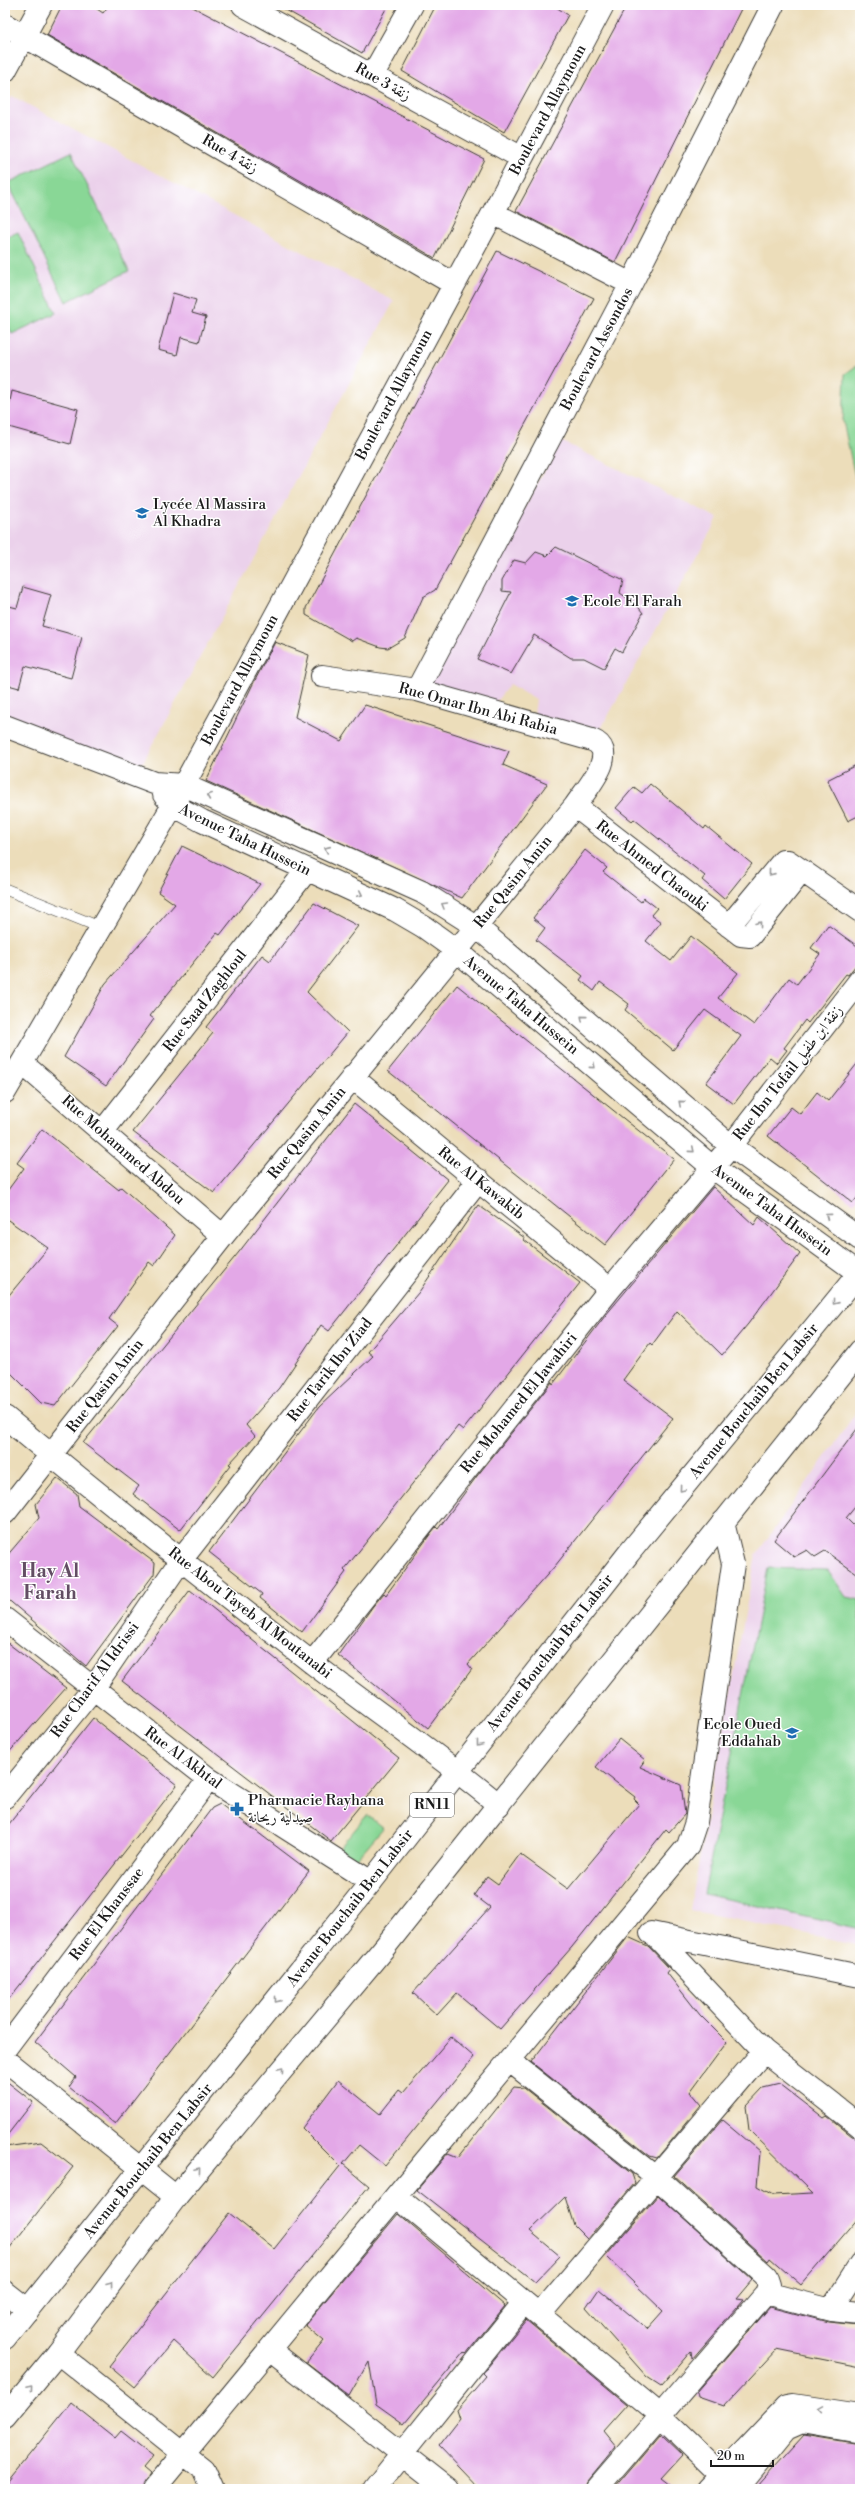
<svg xmlns="http://www.w3.org/2000/svg" width="865" height="2494" viewBox="0 0 865 2494" font-family="'Libre Bodoni',Amiri,serif">
  <style>
    .built { fill: #ebd1eb }
    .green { fill: #89d796; stroke: #527a59 }
    .building { fill: #e3a8e7 }
    .lines { fill: none; stroke-linecap: round; stroke-linejoin: round }
    .service-casing { stroke: #3b3934; stroke-width: 12 }
    .minor-casing { stroke: #3b3934; stroke-width: 24 }
    .primary-casing { stroke: #3b3934; stroke-width: 24 }
    .service { stroke: #fff; stroke-width: 11 }
    .minor { stroke: #fff; stroke-width: 22 }
    .primary { stroke: #fff; stroke-width: 22 }
    .oneway { stroke: #999 }
    .labels { text-anchor: middle; dominant-baseline: central; stroke-width: 3; stroke-linejoin: round; paint-order: stroke }
    .shield { fill: #fff; stroke: #606060; stroke-width: 1 }
    .shield-label { font-size: 14px; font-weight: bold; fill: #1c1c1c }
    .street-label { font-size: 15px; fill: #1c1c1c; stroke: #fff }
    .poi-label { font-size: 15px; fill: #1c1c1c; stroke: #fff; text-anchor: start }
    .district-label { font-size: 19px; font-weight: bold; fill: #624d63; stroke: #fff }
  </style>
  <rect width="100%" height="100%" fill="#fff"/>
  <filter id="ink" filterUnits="userSpaceOnUse"><feTurbulence type="fractalNoise" baseFrequency=".025" numOctaves="2"/><feDisplacementMap in="SourceGraphic" scale="8" xChannelSelector="R" yChannelSelector="G"/><feConvolveMatrix kernelMatrix="1 2 1 2 8 2 1 2 1" color-interpolation-filters="sRGB"/></filter>
  <filter id="wash" filterUnits="userSpaceOnUse"><feTurbulence type="fractalNoise" baseFrequency=".012" numOctaves="4" result="noise"/><feDisplacementMap in="SourceGraphic" scale="16" xChannelSelector="R" yChannelSelector="G"/><feGaussianBlur stdDeviation="0.9" result="paint"/><feColorMatrix in="noise" values="0 0 0 0 0 0 0 0 0 0 0 0 0 0 0 0 0 1.4 0 .05"/><feComposite in="paint" operator="in"/></filter>
  <g filter="url(#wash)">
    <rect width="100%" height="100%" fill="#ecddba"/>
    <!-- built -->
    <path class="built" d="M12 96 394 301 137 773 5 725V109Z
      M561 441 718 518 598 734 534 716 536 699 510 684 490 709 427 684Z
      M860 1407V1946L690 1910 756 1555Z"/>
    <!-- green -->
    <path class="green" d="M71 152 129 271 66 302 8 183Z
      M18 232 56 313 12 334 5 319V238Z
      M859 364 860 365V500L843 421 845 374Z
      M768 1568 828 1570 846 1597 860 1600V1929L704 1894Z
      M367 1815 383 1828 347 1870 332 1857Z"/>
    <g id="blocks">
      <!-- building -->
      <path class="building" d="M62 5H91L103 13 109 5H189L484 159 435 258 47 35Z
        M277 5H388L362 53Z
        M436 5H553L568 15 504 132 402 71Z
        M627 5H743L615 262 516 211Z
        M497 251 594 298 435 590 423 597 405 638 388 648 380 647 356 638 352 641 306 615V608Z
        M173 293 196 300 192 313 206 317 199 342 181 337 177 355 158 350Z
        M12 391 78 409 70 444 5 426Z
        M556 547 623 580 620 593 636 604 643 613 622 652 615 648 604 668 584 658H571L534 635 511 674 477 659 511 592 502 591V581L514 560 526 563 536 552 547 556Z
        M23 587 51 595 42 626 82 637 71 678 25 666 19 688 5 684V619L9 606 17 608Z
        M275 642 309 655 295 717 341 741 365 705 509 751 503 765 547 784 462 898 206 781 252 686Z
        M860 763V815L848 821 827 780Z
        M650 784 704 829 706 826 752 864 724 899 702 880 705 876 634 819 632 821 616 808 634 787 642 793Z
        M182 846 260 884 220 935 217 933 150 1016 154 1019 106 1086 64 1057 105 984 175 904 158 892Z
        M585 850 607 868 603 872 641 902 644 898 657 908 651 915 661 922 646 941 671 961 691 936 738 973 718 998 754 1025 789 978 797 984 820 954 811 948 828 925 860 948V960L848 975 846 974 808 1023 805 1020 784 1048 787 1050 777 1063 770 1057 734 1104 706 1083 741 1036 705 1010 673 1050 625 1010 629 1004 600 982 594 991 580 980 583 976 536 940 545 928 533 918Z
        M314 903 358 926 307 992 348 1032 214 1193 133 1132 213 1033 206 1027 262 955 270 961Z
        M457 985 674 1159 605 1245 388 1071Z
        M860 1060V1194L853 1203 768 1136 791 1107 800 1114 817 1092 828 1101Z
        M354 1104 448 1180 329 1331 321 1325 279 1388 246 1425 255 1436 229 1464 231 1465 180 1530 133 1494 139 1486 83 1443 239 1252Z
        M42 1129 119 1190 121 1187 175 1235 154 1266 149 1262 109 1319 118 1326 55 1406 41 1403 5 1367V1300L48 1248 5 1218V1194L24 1168 17 1163Z
        M713 1187 754 1225 759 1217 800 1254 748 1324 722 1355 677 1311 652 1345 650 1343 623 1380 673 1418 555 1566 468 1664 472 1669 428 1728 338 1655 373 1606 384 1593 386 1595 431 1533 436 1527 438 1529 477 1476 552 1382 553 1384 605 1316Z
        M478 1205 525 1238 524 1240 580 1283 463 1430 458 1426 344 1570 346 1572 302 1632 260 1598 262 1594 209 1552 319 1407 373 1356 368 1352 419 1292Z
        M860 1425V1501L846 1518 860 1532V1576L825 1551 815 1557 807 1550 794 1557 774 1540Z
        M57 1478 77 1494 79 1506 155 1563 154 1574 86 1666 5 1597V1558L39 1518 36 1504Z
        M190 1590 399 1758 331 1841 122 1681Z
        M5 1641 66 1688 5 1757Z
        M93 1718 177 1785 5 2004V1829Z
        M619 1739 645 1760 640 1767 681 1785 685 1814 669 1832 666 1829 572 1947 500 2029 457 1993 437 2015 413 1993 490 1907 474 1895 487 1876 498 1884 520 1854 568 1889 639 1804 634 1799 635 1797 596 1767Z
        M220 1804 309 1871 115 2124 69 2087 76 2077 35 2042 212 1808Z
        M628 1937 648 1946 670 1969 667 1973 700 2015 727 2042 690 2092 701 2105 657 2158 650 2156 531 2062Z
        M451 2037 474 2057 385 2166 359 2145 343 2164 369 2186 213 2377 173 2341 134 2387 109 2366 229 2213 274 2249 340 2166 302 2128 338 2080 380 2114 399 2090 403 2093Z
        M5 2080 33 2102 5 2138Z
        M780 2084 824 2118 827 2116 852 2136 860 2138V2216L801 2285 770 2258 768 2261 674 2176 722 2120 760 2152 757 2186 773 2195 813 2193 749 2130 746 2106 763 2088Z
        M514 2087 524 2088 632 2174 635 2183 587 2239 574 2226 565 2197 530 2231 560 2256 535 2282 417 2190 448 2153 458 2157Z
        M41 2142 73 2167 5 2254V2147Z
        M658 2195 752 2280 736 2299 743 2300 692 2359 691 2351 661 2386 647 2377 586 2308 599 2289 647 2329 663 2311 606 2256Z
        M398 2214 505 2306 466 2354 464 2352 404 2424 376 2404 369 2361 349 2396 306 2363 324 2341 305 2325Z
        M770 2307 828 2322 860 2325V2367L776 2350 724 2406 698 2397 697 2392Z
        M526 2320 627 2404 603 2431 616 2447 588 2481 585 2489H480L439 2446 460 2419 457 2410 486 2376 483 2373Z
        M71 2403 115 2438 121 2431 153 2456 143 2468 150 2474 142 2489H5V2485Z
        M661 2434 683 2455 661 2479 674 2489H614Z
        M804 2435 860 2444V2489H755Z"/>
    </g>
  </g>
  <g filter="url(#ink)">
    <use href="#blocks" fill-opacity="0" stroke="#3b3934" stroke-width="1"/>
    <g class="lines">
      <!-- service casing -->
      <g class="service-casing">
        <path id="service" d="M5 889 102 928"/>
      </g>
      <!-- minor casing -->
      <g class="minor-casing">
        <path id="minor" d="M243 5 522 158
          M5 25 454 284
          M5 71 41 5
          M372 76 412 5
          M493 213 631 284
          M417 690 631 284 773 5
          M5 726 154 783 184 785 422 892 477 927 731 1146 860 1239
          M164 795 173 805 202 821 395 910 424 927 456 950 712 1167 860 1274
          M575 806 741 935 750 936 802 871
          M729 926 783 861H788L860 911
          M23 1064 223 1236
          M352 1077 610 1289
          M5 1092 173 805 493 213 603 5
          M103 1131 307 870
          M5 1417C105 1500 208 1582 311 1662 373 1710 438 1754 499 1805
          M5 1513 223 1236 575 806C586 789 621 752 592 740L417 690 322 676
          M5 1619 209 1779 371 1882
          M312 1663 610 1289 731 1146 860 980
          M5 1797 93 1689 181 1560 479 1180
          M651 1933 860 1976
          M654 1934 764 2051 860 2126
          M5 2049 209 1779
          M5 2060 176 2197
          M510 2061 656 2177 766 2276 769 2285 766 2293 597 2489
          M396 2196 660 2415 737 2489
          M5 2292 28 2310
          M766 2293 831 2310 860 2313
          M831 2310 860 2265
          M540 2314 764 2051
          M270 2350 447 2489
          M58 2353 203 2469 212 2489
          M154 2489 396 2196 688 1846 696 1822 733 1564 723 1522
          M374 2489 524 2302
          M708 2489 787 2406 793 2405 860 2415
          M737 2489 786 2429 802 2422 860 2432"/>
      </g>
      <!-- primary casing -->
      <g class="primary-casing">
        <path id="primary" d="M5 2338 371 1882 629 1553 860 1272
          M5 2417 58 2353 176 2197 384 1948 860 1351"/>
      </g>
      <!-- service -->
      <use href="#service" class="service"/>
      <!-- minor -->
      <use href="#minor" class="minor"/>
      <!-- primary -->
      <use href="#primary" class="primary"/>
    </g>
    <!-- one-way arrows -->
    <defs><path id="oneway-chevron" d="M-2-3.5L2.5 0L-2 3.5" fill="none" stroke-width="1.6" stroke-linecap="round" stroke-linejoin="round"/></defs>
    <g class="oneway">
      <use href="#oneway-chevron" transform="translate(209 796) rotate(-157)"/>
      <use href="#oneway-chevron" transform="translate(327 849) rotate(-156)"/>
      <use href="#oneway-chevron" transform="translate(771 873) rotate(129)"/>
      <use href="#oneway-chevron" transform="translate(360 894) rotate(25)"/>
      <use href="#oneway-chevron" transform="translate(444 905) rotate(-150)"/>
      <use href="#oneway-chevron" transform="translate(759 924) rotate(-52)"/>
      <use href="#oneway-chevron" transform="translate(583 1018) rotate(-139)"/>
      <use href="#oneway-chevron" transform="translate(593 1066) rotate(40)"/>
      <use href="#oneway-chevron" transform="translate(681 1103) rotate(-139)"/>
      <use href="#oneway-chevron" transform="translate(692 1150) rotate(40)"/>
      <use href="#oneway-chevron" transform="translate(828 1216) rotate(-144)"/>
      <use href="#oneway-chevron" transform="translate(835 1302) rotate(129)"/>
      <use href="#oneway-chevron" transform="translate(682 1489) rotate(130)"/>
      <use href="#oneway-chevron" transform="translate(479 1744) rotate(128)"/>
      <use href="#oneway-chevron" transform="translate(277 2000) rotate(129)"/>
      <use href="#oneway-chevron" transform="translate(281 2070) rotate(-50)"/>
      <use href="#oneway-chevron" transform="translate(198 2170) rotate(-50)"/>
      <use href="#oneway-chevron" transform="translate(110 2284) rotate(-53)"/>
      <use href="#oneway-chevron" transform="translate(30 2387) rotate(-50)"/>
      <use href="#oneway-chevron" transform="translate(821 2409) rotate(-171)"/>
    </g>
  </g>
  <!-- icons -->
  <defs>
    <g id="school-bare" transform="scale(1.08)"><path d="M0-5L7-2L0 1L-7-2ZM-4 1L0 2.5L4 1V4Q0 6-4 4Z" fill="#1f6fb2" stroke="#fff" stroke-width="2.5" paint-order="stroke"/></g>
    <g id="pharmacy-bare" transform="scale(1.08)"><path d="M-2-6h4v4h4v4h-4v4h-4v-4h-4v-4h4Z" fill="#1f6fb2" stroke="#fff" stroke-width="2.5" paint-order="stroke"/></g>
  </defs>
  <g fill-rule="evenodd">
    <use href="#school-bare" x="142" y="513"/>
    <use href="#school-bare" x="572" y="601"/>
    <use href="#school-bare" x="792" y="1733"/>
    <use href="#pharmacy-bare" x="237" y="1809"/>
  </g>
  <g class="labels">
    <!-- shield labels -->
    <rect class="shield" x="410" y="1793" width="44" height="24" rx="3"/>
    <g class="shield-label">
      <text x="432" y="1805">RN11</text>
    </g>
    <!-- street labels -->
    <g class="street-label">
      <text transform="translate(383 82) rotate(29)">Rue 3 زنقة</text>
      <text transform="translate(548 110) rotate(-62)">Boulevard Allaymoun</text>
      <text transform="translate(230 154) rotate(30)">Rue 4 زنقة</text>
      <text transform="translate(597 349) rotate(-62)">Boulevard Assondos</text>
      <text transform="translate(394 395) rotate(-62)">Boulevard Allaymoun</text>
      <text transform="translate(240 680) rotate(-62)">Boulevard Allaymoun</text>
      <text transform="translate(478 709) rotate(15)">Rue Omar Ibn Abi Rabia</text>
      <text transform="translate(245 840) rotate(26)">Avenue Taha Hussein</text>
      <text transform="translate(652 866) rotate(38)">Rue Ahmed Chaouki</text>
      <text transform="translate(513 882) rotate(-51)">Rue Qasim Amin</text>
      <text transform="translate(205 1001) rotate(-52)">Rue Saad Zaghloul</text>
      <text transform="translate(521 1005) rotate(40)">Avenue Taha Hussein</text>
      <text transform="translate(788 1073) rotate(-52)">Rue Ibn Tofail زنقة ابن طفيل</text>
      <text transform="translate(307 1133) rotate(-51)">Rue Qasim Amin</text>
      <text transform="translate(123 1150) rotate(41)">Rue Mohammed Abdou</text>
      <text transform="translate(481 1183) rotate(39)">Rue Al Kawakib</text>
      <text transform="translate(772 1210) rotate(36)">Avenue Taha Hussein</text>
      <text transform="translate(330 1370) rotate(-52)">Rue Tarik Ibn Ziad</text>
      <text transform="translate(105 1386) rotate(-52)">Rue Qasim Amin</text>
      <text transform="translate(754 1401) rotate(-51)">Avenue Bouchaib Ben Labsir</text>
      <text transform="translate(519 1403) rotate(-51)">Rue Mohamed El Jawahiri</text>
      <text transform="translate(250 1613) rotate(38)">Rue Abou Tayeb Al Moutanabi</text>
      <text transform="translate(550 1653) rotate(-52)">Avenue Bouchaib Ben Labsir</text>
      <text transform="translate(95 1680) rotate(-54)">Rue Charif Al Idrissi</text>
      <text transform="translate(183 1758) rotate(37)">Rue Al Akhtal</text>
      <text transform="translate(350 1908) rotate(-52)">Avenue Bouchaib Ben Labsir</text>
      <text transform="translate(107 1914) rotate(-53)">Rue El Khanssae</text>
      <text transform="translate(148 2161) rotate(-51)">Avenue Bouchaib Ben Labsir</text>
    </g>
    <!-- poi labels -->
    <g class="poi-label">
      <text x="153" y="504">Lycée Al Massira<tspan x="153" dy="17">Al Khadra</tspan></text>
      <text x="583" y="601">Ecole El Farah</text>
      <text x="781" y="1724" text-anchor="end">Ecole Oued<tspan x="781" dy="17">Eddahab</tspan></text>
      <text x="248" y="1800">Pharmacie Rayhana<tspan x="248" dy="17">صيدلية ريحانة</tspan></text>
    </g>
    <!-- district labels -->
    <g class="district-label">
      <text x="50" y="1571">Hay Al<tspan x="50" dy="22">Farah</tspan></text>
    </g>
  </g>
  <!-- margin -->
  <rect width="865" height="2494" fill="none" stroke="#fff" stroke-width="20"/>
  <!-- scale -->
  <path d="M711 2460v6h62v-6" fill="none" stroke="#1c1c1c" stroke-width="2"/>
  <text x="717" y="2460" font-size="12" fill="#1c1c1c" stroke="#ffffff" stroke-width="3" paint-order="stroke">20 m</text>
</svg>
